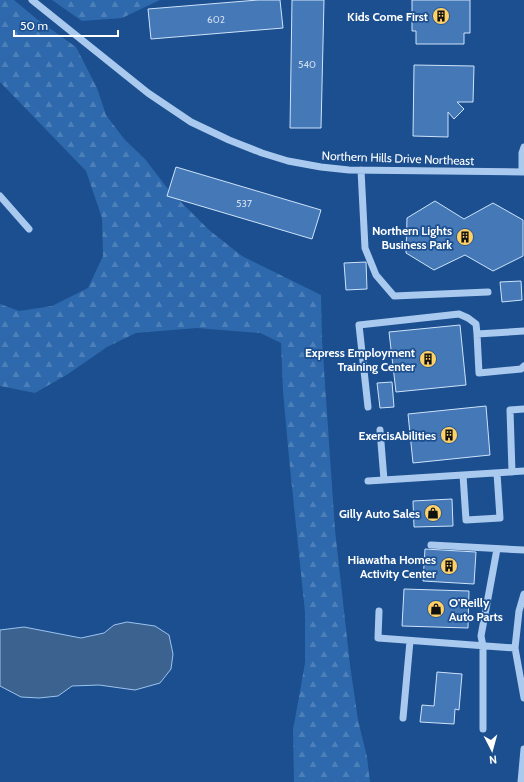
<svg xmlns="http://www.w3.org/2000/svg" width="524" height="782" viewBox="0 0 524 782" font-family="Cabin,sans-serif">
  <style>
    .forest { fill: url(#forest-firs) }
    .water { fill: #3c6290; stroke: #9cc4f0 }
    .building { fill: #4478b7; stroke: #cfe3fa }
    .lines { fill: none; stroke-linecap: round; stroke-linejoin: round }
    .minor { stroke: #a9c9ee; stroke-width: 7 }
    .labels { text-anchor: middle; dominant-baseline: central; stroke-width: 3.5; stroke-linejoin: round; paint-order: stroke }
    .number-label { font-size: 10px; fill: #d0dded }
    .poi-label { font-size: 12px; font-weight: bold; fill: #fff; stroke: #1b4f8f; text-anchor: end }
    .street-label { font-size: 12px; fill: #fff; stroke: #1b4f8f }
  </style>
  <defs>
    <pattern id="forest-firs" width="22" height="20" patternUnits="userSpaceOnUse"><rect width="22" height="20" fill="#2e69ad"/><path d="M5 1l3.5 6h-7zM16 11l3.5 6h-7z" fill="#4d80b9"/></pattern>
  </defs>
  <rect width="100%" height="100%" fill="#1b4f8f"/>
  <!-- forest -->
  <path class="forest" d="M0 0H14L38 20 76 47 97 88 106 115 125 140 145 159 168 189 209 230 242 256 321 295 322 340 335 530 350 665 358 720 367 757 370 782H294L293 730 305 663V612L289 458 283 391 281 343 260 333 197 328 136 333 107 347 68 374 35 393 0 386V304L19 311 52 306 88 288 103 256 102 218 86 171 0 82Z
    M52 0H160L122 18 82 21Z"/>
  <!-- water -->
  <path class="water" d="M127 622 155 626 169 635 173 654 171 669 160 683 135 690 99 685 72 686 58 696 39 698 21 697 0 686V630L24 627 81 638 104 633 114 625Z"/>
  <!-- building -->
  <path class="building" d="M258 0H280L283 28 151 39 148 9Z
    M292 0H324L321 128H290Z
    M412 0H470V33H464V44H416V31H412Z
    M414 65 474 66 473 102H457L464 109 454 119 448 112V137L413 136Z
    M176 167 321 210 312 239 167 196Z
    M435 201 464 219 493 203 523 220V256L493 271 465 255 434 270 406 253 407 218Z
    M366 262 367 289 346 290 344 263Z
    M521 281 522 300 502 302 500 282Z
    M460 325 466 385 396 392 389 332Z
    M392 382 394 407 380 408 377 383Z
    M486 406 490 455 413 463 408 414Z
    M452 499 453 526 414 527 413 501Z
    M425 549 476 552 474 584 423 581Z
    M404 589 469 591 468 628 402 626Z
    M437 672 462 674 459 710 455 709 454 724 420 722 422 705 434 706Z"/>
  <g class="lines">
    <!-- minor -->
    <path class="minor" d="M32 0 148 93 191 122 229 140 262 153 288 161 321 167 349 170 524 172
      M361 170 365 248 376 275 394 296 488 292
      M522 172V153L524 147
      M0 196 29 229
      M477 334 479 373 521 369 524 366
      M368 407 359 325 459 314 468 318 476 324 477 334 524 331
      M380 430 384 480
      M512 472 510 410 524 409
      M463 475 466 520 500 518 497 473
      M368 481 524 471
      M431 545 524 550
      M524 594 519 611 515 648 524 698
      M379 611 378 638 515 648
      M403 718 410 641
      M483 729V646L481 636 497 549
      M521 782 524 749"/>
  </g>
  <!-- icons -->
  <defs>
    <g id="building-disc" transform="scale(0.9)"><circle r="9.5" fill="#ffd166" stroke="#1b4f8f"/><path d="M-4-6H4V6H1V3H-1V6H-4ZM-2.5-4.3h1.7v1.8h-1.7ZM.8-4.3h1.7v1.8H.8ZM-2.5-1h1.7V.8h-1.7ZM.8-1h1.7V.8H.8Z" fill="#111"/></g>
    <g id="shop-disc" transform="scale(0.9)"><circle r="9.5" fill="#ffd166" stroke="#1b4f8f"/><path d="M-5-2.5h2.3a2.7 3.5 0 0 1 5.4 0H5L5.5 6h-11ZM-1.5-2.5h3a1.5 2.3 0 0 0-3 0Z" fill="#111"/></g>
  </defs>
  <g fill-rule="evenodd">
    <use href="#building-disc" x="441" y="16"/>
    <use href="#building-disc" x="465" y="237"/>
    <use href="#building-disc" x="428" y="359"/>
    <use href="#building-disc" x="449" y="435"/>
    <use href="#shop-disc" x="433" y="513"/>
    <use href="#building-disc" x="449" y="566"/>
    <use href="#shop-disc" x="436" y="609"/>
  </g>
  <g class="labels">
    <!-- number labels -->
    <g class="number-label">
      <text x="216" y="19">602</text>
      <text x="307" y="64">540</text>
      <text x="244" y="203">537</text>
    </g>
    <!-- poi labels -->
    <g class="poi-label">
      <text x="428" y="16">Kids Come First</text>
      <text x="452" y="230">Northern Lights<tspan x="452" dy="14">Business Park</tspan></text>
      <text x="415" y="352">Express Employment<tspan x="415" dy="14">Training Center</tspan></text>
      <text x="436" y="435">ExercisAbilities</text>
      <text x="420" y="513">Gilly Auto Sales</text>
      <text x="436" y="559">Hiawatha Homes<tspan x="436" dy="14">Activity Center</tspan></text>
      <text x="449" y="602" text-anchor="start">O'Reilly<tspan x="449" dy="14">Auto Parts</tspan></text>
    </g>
    <!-- street labels -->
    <g class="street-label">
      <text transform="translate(398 158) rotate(2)">Northern Hills Drive Northeast</text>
    </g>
  </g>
  <!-- north arrow -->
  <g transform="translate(492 750) rotate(174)" stroke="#1b4f8f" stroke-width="3" paint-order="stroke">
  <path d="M0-3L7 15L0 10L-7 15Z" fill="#ffffff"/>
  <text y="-6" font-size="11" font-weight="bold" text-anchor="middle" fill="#ffffff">N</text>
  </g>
  <!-- scale -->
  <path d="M14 30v6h104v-6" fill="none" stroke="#ffffff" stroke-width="2"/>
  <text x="20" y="30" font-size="12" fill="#ffffff" stroke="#1b4f8f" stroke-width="3" paint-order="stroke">50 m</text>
</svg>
